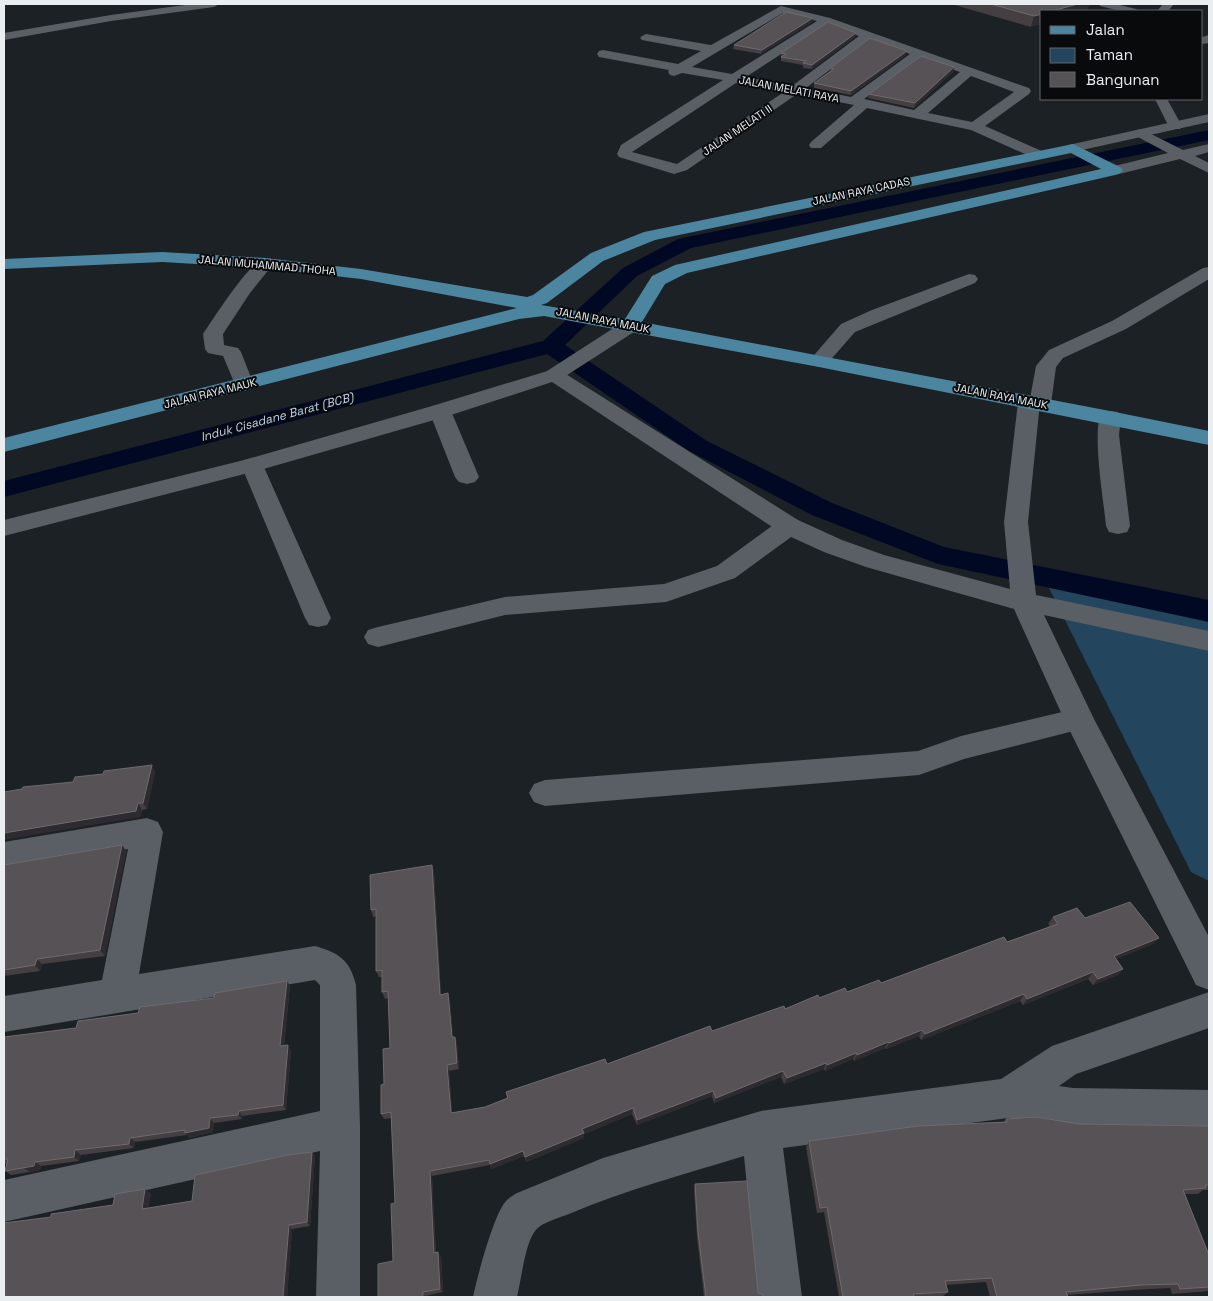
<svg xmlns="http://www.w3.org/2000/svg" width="1213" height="1301" viewBox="0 0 1213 1301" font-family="'Space Grotesk',sans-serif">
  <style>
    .green { fill: #23465e }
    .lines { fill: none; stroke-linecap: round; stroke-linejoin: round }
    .canal { fill: #000824; fill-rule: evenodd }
    .minor { fill: #595f64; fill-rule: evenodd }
    .tertiary { fill: #595f64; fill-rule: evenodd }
    .primary { fill: #4b85a0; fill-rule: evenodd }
    .wall { fill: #453f42 }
    .shaded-wall { fill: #2d2b2f }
    .building { fill: #575255; stroke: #6e6a6d }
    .labels { text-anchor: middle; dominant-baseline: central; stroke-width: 4; stroke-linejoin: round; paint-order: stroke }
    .far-street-label { font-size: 11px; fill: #eaeef1; stroke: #080a0c }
    .far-water-label { font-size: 12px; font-style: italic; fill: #bfd5f1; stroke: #080a0c }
  </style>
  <rect width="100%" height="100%" fill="#1c2125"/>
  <!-- green -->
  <path class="green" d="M1048 586 1209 616V881L1191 872Z"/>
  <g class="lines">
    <!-- canal -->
    <path class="canal" d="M1209 130V140L691 248 637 276 565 345 707 441 832 503 944 547 1209 600V622L938 564 812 515 689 451 547 354 4 497V481L543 341 623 268 678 239Z"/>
    <!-- minor -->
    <path class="minor" d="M1099 4H1116L1136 9 1138 11H1120L1100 6Z
      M1163 4H1174L1168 11H1157Z
      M781 6 830 18 1029 88 1031 91 1029 94 985 126 1044 152 1046 155 1044 158H1034L971 130 867 108 821 148H811L809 145 811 142 854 105 797 94 687 170 674 174 619 157 617 154 621 145 723 80 682 73 674 76 670 75 668 72 669 70 599 57 597 54 599 51 603 50 678 64 701 51 642 40 640 38 642 36 646 34 711 45ZM783 13 817 21 732 74 692 67ZM827 24 859 36 792 86 746 77ZM869 40 910 54 851 97 806 88ZM920 58 960 72 914 110 864 99ZM971 76 1014 92 972 122 928 113ZM736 83 784 92 677 164 632 152Z
      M1209 35V43L1202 44V37Z
      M1155 99H1167L1182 126 1180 129H1170Z
      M1141 129 1183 150 1209 144V152L1195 156 1209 163V173L1180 159 1115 175 1110 173 1107 170 1110 167 1168 153 1136 136 1134 133 1136 130Z
      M265 258 271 259 274 263 250 293 223 334 224 345 238 348 241 352 254 385 251 389 244 391 237 389 223 356 208 353 205 349 203 334C214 318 249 262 265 258Z
      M1209 267V279L1126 329 1063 358 1056 367 1051 404 1047 408 1040 410 1033 408 1029 404 1036 366 1049 350 1112 321 1203 268Z
      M969 274 975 275 978 279 975 283 855 332 826 365 819 367 812 365 809 361 841 324 872 310Z
      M630 320 637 322 640 326 637 330 561 379 554 381 547 379 544 375 547 371 623 322Z
      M440 405 448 406 451 411 479 477 475 482 467 484 459 482 455 477 429 411 432 406Z
      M1110 411 1118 412 1121 417 1119 435 1130 526 1127 532 1118 534 1109 532 1106 526C1104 503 1091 429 1102 412Z
      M252 458 260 460 263 465 331 618 327 625 318 627 309 625 305 618 241 465 244 460Z
      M789 518 798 520 801 526 798 532 735 578 666 602 505 615 378 647 368 644 364 637 368 630 378 627 505 597 664 584 717 566 780 520Z
      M1079 708 1089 711 1094 719 1089 727 964 759 919 775 545 806 534 802 529 793 534 784 545 780 918 751 961 736Z
      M147 818 158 822 163 832 139 974 315 946C339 953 350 960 356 985L360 1127V1297H316L320 1151 4 1222V1180L320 1111V985L315 980 4 1032V996L102 980 128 849 4 870V842Z
      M1209 992V1028L1076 1074 1059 1086 1073 1088 1209 1090V1130L1073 1128 1008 1118 783 1148 802 1297H758L744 1156C685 1174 626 1190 569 1214 559 1218 542 1222 535 1231 525 1244 521 1281 517 1297H473C477 1278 494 1212 507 1200 510 1197 514 1195 517 1193L603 1158 761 1111 1001 1079 1052 1046Z"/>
    <!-- tertiary -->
    <path class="tertiary" d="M192 4H219L214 7 111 21 4 40V33L111 15Z
      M1209 114V122L1073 152 1068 151 1066 148 1068 145 1073 144Z
      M554 369 561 371 798 520 842 540 884 555 1010 589 1004 522 1018 402 1022 398 1029 396 1036 398 1040 402 1028 522 1036 595 1209 631V651L1044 615 1094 719 1209 937V990L1196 985 1064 719 1014 609 866 567 824 552 780 532 552 382 448 416 260 470 4 536V520L244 460 432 406Z"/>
    <!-- primary -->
    <path class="primary" d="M1073 144 1120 167 1123 170 1120 173 1115 175 687 273 665 284 642 322 1110 411 1209 431V445L819 367 544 316 519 319 4 452V438L517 308 361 279 265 268 162 262 4 269V259L162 252 265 258 361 269 527 297 533 295 591 253 644 232ZM1071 153 1101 169 675 265 652 276 625 319 541 305 547 303 603 261 655 240Z"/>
  </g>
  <!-- wall -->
  <path class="wall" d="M951 4H1089L1087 11H1042L1031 27Z
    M813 18 812 22 761 54 733 49 734 45Z
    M856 33 855 37 812 69 803 68V65L781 61V53Z
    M906 55 851 95 814 88V83L830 71V68Z
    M954 67 953 72 914 108 868 98 869 94Z
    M152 765 155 772 147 809 142 810 140 817 22 789 73 782 103 774Z
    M122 845 126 851 105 956 42 964 40 971 4 976V865Z
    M432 865 434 872 441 995 450 1000 453 1037H455L457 1043 459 1069 449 1071 452 1113 485 1107 507 1098 506 1092 607 1064 819 998 881 983 1007 942 1050 926 1048 924 1053 917 1085 918 1153 944 1116 959 1123 969 1118 975 1093 985 1088 979 1023 1005 1020 1001 921 1040 919 1036 886 1049 885 1048 854 1061 853 1059 825 1071 824 1069 784 1084 781 1077 714 1103 712 1096 637 1125 632 1114 584 1134V1138L526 1162 524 1156 491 1169 490 1165 432 1176 436 1253 441 1257 443 1292 425 1296 393 1261 395 1203 391 1118 384 1119 381 1114 384 1084 390 1048 388 998 385 999 382 992V977H379L376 971V916L373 917 371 910Z
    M287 981 290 986 284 1046 291 1051 286 1110 242 1116V1119L214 1123 213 1132 189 1138 187 1135 135 1142 134 1148 81 1155 79 1161 41 1166 40 1170 30 1172 11 1175 5 1171 7 1164H4V1037L76 1028 138 1013 214 998Z
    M1006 1119 1079 1124 1209 1126V1190H1203L1198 1194H1185L1209 1255V1291L1172 1294 1170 1288 1133 1290 1068 1295V1297H990L986 1282 946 1285 948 1292 943 1296 921 1297H839L824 1212 817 1213 806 1147 809 1141 1003 1122Z
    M312 1152 315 1156 310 1226 292 1229 287 1297H4L51 1217 113 1205 145 1189 151 1194 148 1208 192 1201Z
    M695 1184 758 1293 763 1297H704L697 1237 694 1189Z"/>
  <!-- shaded-wall -->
  <path class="shaded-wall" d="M1078 4H1089L1087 11H1052Z
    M1042 14V24L1031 27 1034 16Z
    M813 18 812 22 761 54 762 50Z
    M856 33 855 37 812 69V65Z
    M907 51 906 55 851 95V91Z
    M954 67 953 72 914 108 915 103Z
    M152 765 155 772 147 809 143 803Z
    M138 803 142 810 140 817 4 840V833Z
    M122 845 126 851 105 956 100 950Z
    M432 865 434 872 441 1001 440 995Z
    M1159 938 1153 944 1108 962 1114 956Z
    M37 959 42 964 40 971 35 965Z
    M1123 969 1118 975 1093 985 1098 979Z
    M1093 972 1088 979 1023 1005 1027 999Z
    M287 981 290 986 283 1052 280 1046Z
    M448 993 450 1000 454 1043 452 1037Z
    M1024 994 1020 1001 921 1040 925 1034Z
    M922 1030 919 1036 886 1049 889 1043Z
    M455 1037 457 1043 459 1069 457 1063Z
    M888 1042 885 1048 854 1061 857 1055Z
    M288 1045 291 1051 286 1110 283 1105Z
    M856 1053 853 1059 825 1071 827 1065Z
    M826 1063 824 1069 784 1084 787 1078Z
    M447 1065 449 1071 452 1119 451 1113Z
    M783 1071 781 1077 714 1103 716 1098Z
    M713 1091 712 1096 637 1125V1120Z
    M633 1108 632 1114 584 1134V1138L526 1162 525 1157 582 1129Z
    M239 1111 242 1116V1119L238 1115Z
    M210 1118 214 1123 213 1132 189 1138 185 1133Z
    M130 1138 135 1142 134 1148 129 1144Z
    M75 1150 81 1155 79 1161 74 1157Z
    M523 1151 524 1156 491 1169 490 1164Z
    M312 1152 315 1156 310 1226 307 1222Z
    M35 1162 41 1166 40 1170 30 1172 24 1168Z
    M430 1171 432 1176 436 1257 434 1253Z
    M145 1189 151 1194 147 1213 142 1209Z
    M289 1225 292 1229 287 1297H283Z
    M438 1252 441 1257 443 1292 440 1289Z"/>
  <!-- building -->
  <path class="building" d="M991 4H1078L1052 11H1042V14L1034 16Z
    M786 12 813 18 762 50 734 45Z
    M828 22 856 33 812 65 803 63 806 61 781 57 786 54 781 53Z
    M870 38 907 51 851 91 814 83 834 69 830 68Z
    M921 56 954 67 915 103 869 94Z
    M152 765 143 803H138L136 811 4 833V792L22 789 23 787 73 782 75 777 103 774 104 771Z
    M122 845 100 950 37 959 35 965 4 970V865Z
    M432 865 440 995 448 993 452 1037H455L457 1063 447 1065 451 1113 485 1107 508 1098 506 1092 605 1059 607 1064 710 1026 712 1031 784 1006 785 1009 818 995 819 998 845 988 847 992 879 980 881 983 1004 937 1007 942 1058 924 1053 917 1077 908 1085 918 1130 902 1159 938 1114 956 1123 969 1098 979 1093 972 1027 999 1024 994 925 1034 922 1030 889 1043 888 1042 857 1055 856 1053 827 1065 826 1063 787 1078 783 1071 716 1098 713 1091 637 1120 633 1108 582 1129 584 1133 525 1157 523 1151 490 1164 489 1160 430 1171 434 1253 438 1252 440 1289 423 1292V1297H378V1264L393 1261 391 1204 395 1203 391 1112 381 1114V1085L384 1084 383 1049 390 1048 388 991 382 992V970L376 971V909L371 910 370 875Z
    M287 981 280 1046 288 1045 283 1105 239 1111 238 1115 210 1118 209 1128 185 1133V1130L130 1138 129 1144 75 1150 74 1157 35 1162 34 1166 5 1171 8 1159H4V1037L76 1028 78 1021 138 1013 140 1007 214 998 215 993Z
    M1036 1117 1079 1124 1209 1126V1185H1205L1206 1188 1183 1190 1209 1255V1287L1180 1289 1178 1284 1141 1285 1066 1292 1068 1297H997L992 1278 945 1281 948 1292 913 1294 914 1297H843L827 1207 820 1208 809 1141 918 1126 1007 1122 1006 1119Z
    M312 1152 307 1222 289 1225 283 1297H4V1223L51 1217V1214L113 1205 115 1194 145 1189 142 1209 192 1201 195 1175 288 1155Z
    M747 1181 758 1293 763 1295V1297H706L698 1232 695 1184Z"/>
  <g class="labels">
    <!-- far-street labels -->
    <g class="far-street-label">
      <text transform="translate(789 89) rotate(11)">JALAN MELATI RAYA</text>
      <text transform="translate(737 130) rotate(-34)">JALAN MELATI II</text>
      <text transform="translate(861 191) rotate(-12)">JALAN RAYA CADAS</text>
      <text transform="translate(267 265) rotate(5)">JALAN MUHAMMAD THOHA</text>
      <text transform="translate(603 320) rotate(11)">JALAN RAYA MAUK</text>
      <text transform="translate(210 393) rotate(-14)">JALAN RAYA MAUK</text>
      <text transform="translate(1001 396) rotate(11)">JALAN RAYA MAUK</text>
    </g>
    <!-- far-water labels -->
    <g class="far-water-label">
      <text transform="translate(277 417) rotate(-15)">Induk Cisadane Barat (BCB)</text>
    </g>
  </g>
  <!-- border -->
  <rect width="1213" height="1301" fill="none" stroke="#eaeef1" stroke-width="10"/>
  <!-- legend -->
  <rect x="1040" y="10" width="162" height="90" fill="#080a0c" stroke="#626568"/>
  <rect x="1050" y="26" width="25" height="8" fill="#4b85a0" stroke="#626568"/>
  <text x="1086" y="35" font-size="15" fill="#eaeef1">Jalan</text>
  <rect x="1050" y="48" width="25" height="15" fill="#23465e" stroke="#626568"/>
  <text x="1086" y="60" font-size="15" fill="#eaeef1">Taman</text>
  <rect x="1050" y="72" width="25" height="15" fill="#575255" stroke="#626568"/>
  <text x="1086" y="85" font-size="15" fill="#eaeef1">Bangunan</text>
</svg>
